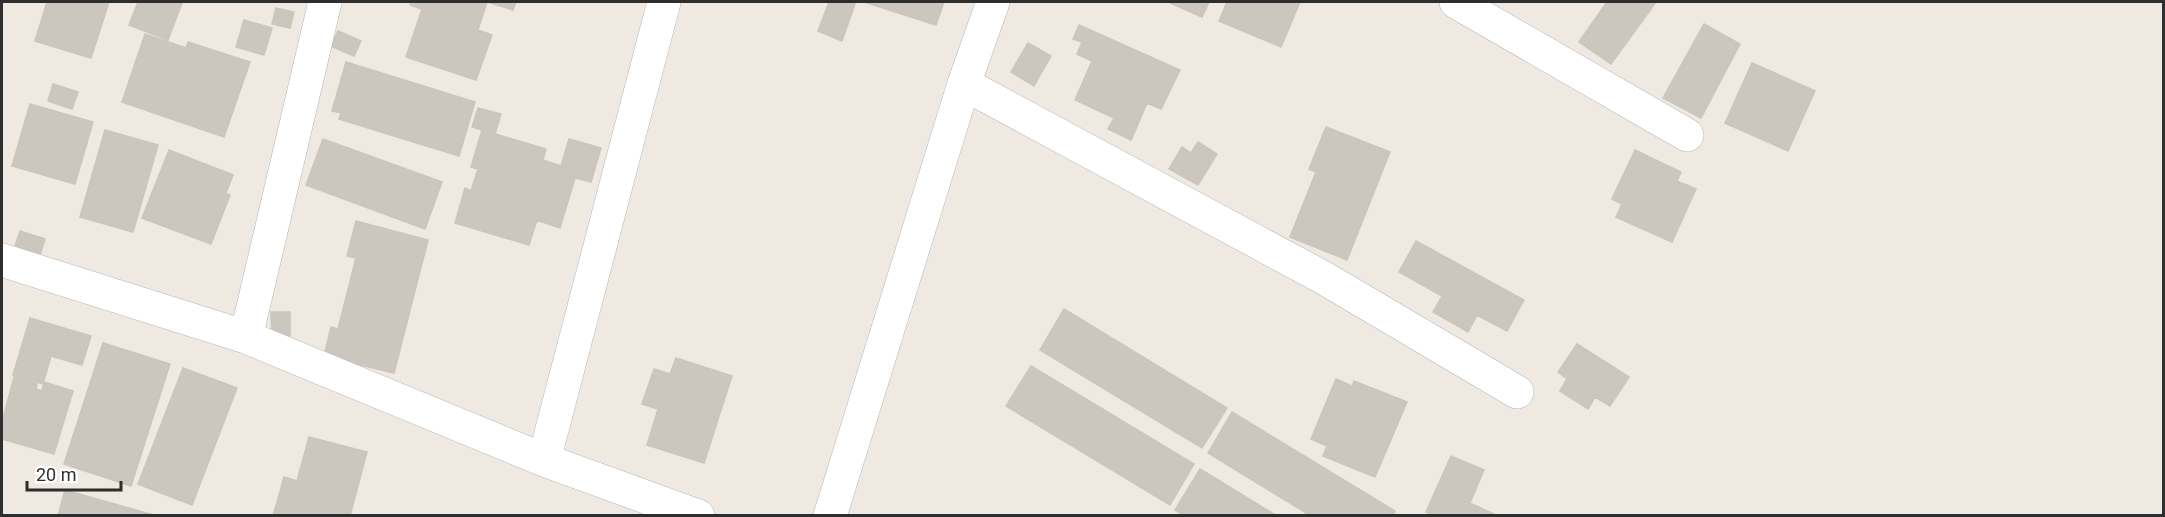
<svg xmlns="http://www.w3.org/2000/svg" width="2165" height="517" viewBox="0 0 2165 517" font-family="Roboto,sans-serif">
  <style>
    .building { fill: #cbc7bf; stroke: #cbc5ba; stroke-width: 1.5 }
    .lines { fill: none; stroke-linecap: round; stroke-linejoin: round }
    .minor-casing { stroke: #b4b7c1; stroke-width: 34 }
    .minor { stroke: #fff; stroke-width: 33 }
  </style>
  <rect width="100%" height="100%" fill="#efe9e1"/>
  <!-- building -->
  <path class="building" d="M47 2H109L91 58 35 41Z
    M138 2 182 3 168 40 129 25Z
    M411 2H516L513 10 487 2 478 30 492 35 476 80 406 57 422 9 410 5Z
    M829 2 855 4 842 41 818 31Z
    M864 2H944L936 25Z
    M1168 2H1209L1202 17Z
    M1227 2H1300L1281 47 1219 21Z
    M1607 2H1656L1611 64 1579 42Z
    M276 8 294 12 290 28 272 24Z
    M244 20 272 28 264 55 236 47Z
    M1704 24 1740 44 1701 118 1663 98Z
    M1079 25 1180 70 1161 109 1147 103 1131 140 1108 129 1114 118 1075 100 1092 61 1077 54 1082 42 1073 39Z
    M338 31 361 41 354 56 331 46Z
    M145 34 186 48 188 42 250 62 224 137 122 102Z
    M1028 43 1051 56 1034 86 1011 72Z
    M346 62 475 102 459 156 339 119 341 113 332 111Z
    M1752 63 1815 91 1788 151 1725 123Z
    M53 84 78 92 72 109 48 101Z
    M30 104 93 122 75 184 12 166Z
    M478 108 501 114 495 134 546 149 543 160 561 166 569 139 601 148 591 182 575 178 560 228 537 220 529 245 455 223 465 188 471 191 478 169 471 167 482 130 472 127Z
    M1326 127 1390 152 1347 260 1290 237 1316 172 1309 169Z
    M105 130 158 145 133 232 80 217Z
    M323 139 442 182 425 229 306 185Z
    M1198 142 1217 154 1198 185 1169 169 1182 147 1191 153Z
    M169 150 233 175 226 193 230 195 211 244 142 218Z
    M1635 150 1681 172 1677 181 1696 189 1672 242 1616 217 1622 204 1612 199Z
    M356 221 428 240 394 373 324 356 331 327 338 329 356 258 347 256Z
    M20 231 45 239 40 255 15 246Z
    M1416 241 1524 300 1507 331 1477 315 1468 332 1433 312 1442 296 1399 272Z
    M1064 309 1227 408 1202 448 1040 350Z
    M271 312H290V336L272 337Z
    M30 318 91 336 82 365 51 356 43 384 13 375Z
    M103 343 170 364 131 486 64 464Z
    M1577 344 1629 377 1610 406 1595 397 1588 409 1560 391 1567 379 1558 372Z
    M676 358 732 376 704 463 647 445 658 409 642 404 654 369 670 374Z
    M1031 366 1194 464 1170 505 1006 406Z
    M183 368 237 388 192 505 138 484Z
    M14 377 37 384 36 389 42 391 44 382 73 391 54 454 2 439V422Z
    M1336 379 1352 386 1354 381 1407 402 1375 477 1323 456 1327 446 1311 439Z
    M1232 412 1395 511 1393 516H1311L1208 453Z
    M309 437 367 452 350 516H273L284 477 297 481Z
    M1451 456 1484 470 1470 503 1498 516H1434L1426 512Z
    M1200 469 1277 516H1185L1175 510Z
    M65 490 157 516H58Z"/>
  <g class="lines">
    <!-- minor casing -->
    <g class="minor-casing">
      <path id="minor" d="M1456 2 1687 135
        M964 84 1324 278 1517 392
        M2 260 246 337 544 460 698 516
        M246 337 325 2
        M544 460 664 2
        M830 516 964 84 993 2"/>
    </g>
    <!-- minor -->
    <use href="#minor" class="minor"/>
  </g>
  <!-- border -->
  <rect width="2165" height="517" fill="none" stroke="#2e2e2e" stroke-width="6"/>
  <!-- scale -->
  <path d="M27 481v9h94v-9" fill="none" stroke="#2e2e2e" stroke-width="3"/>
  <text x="36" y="481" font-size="18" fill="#2e2e2e" stroke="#ffffff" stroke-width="4.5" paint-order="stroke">20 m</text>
</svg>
